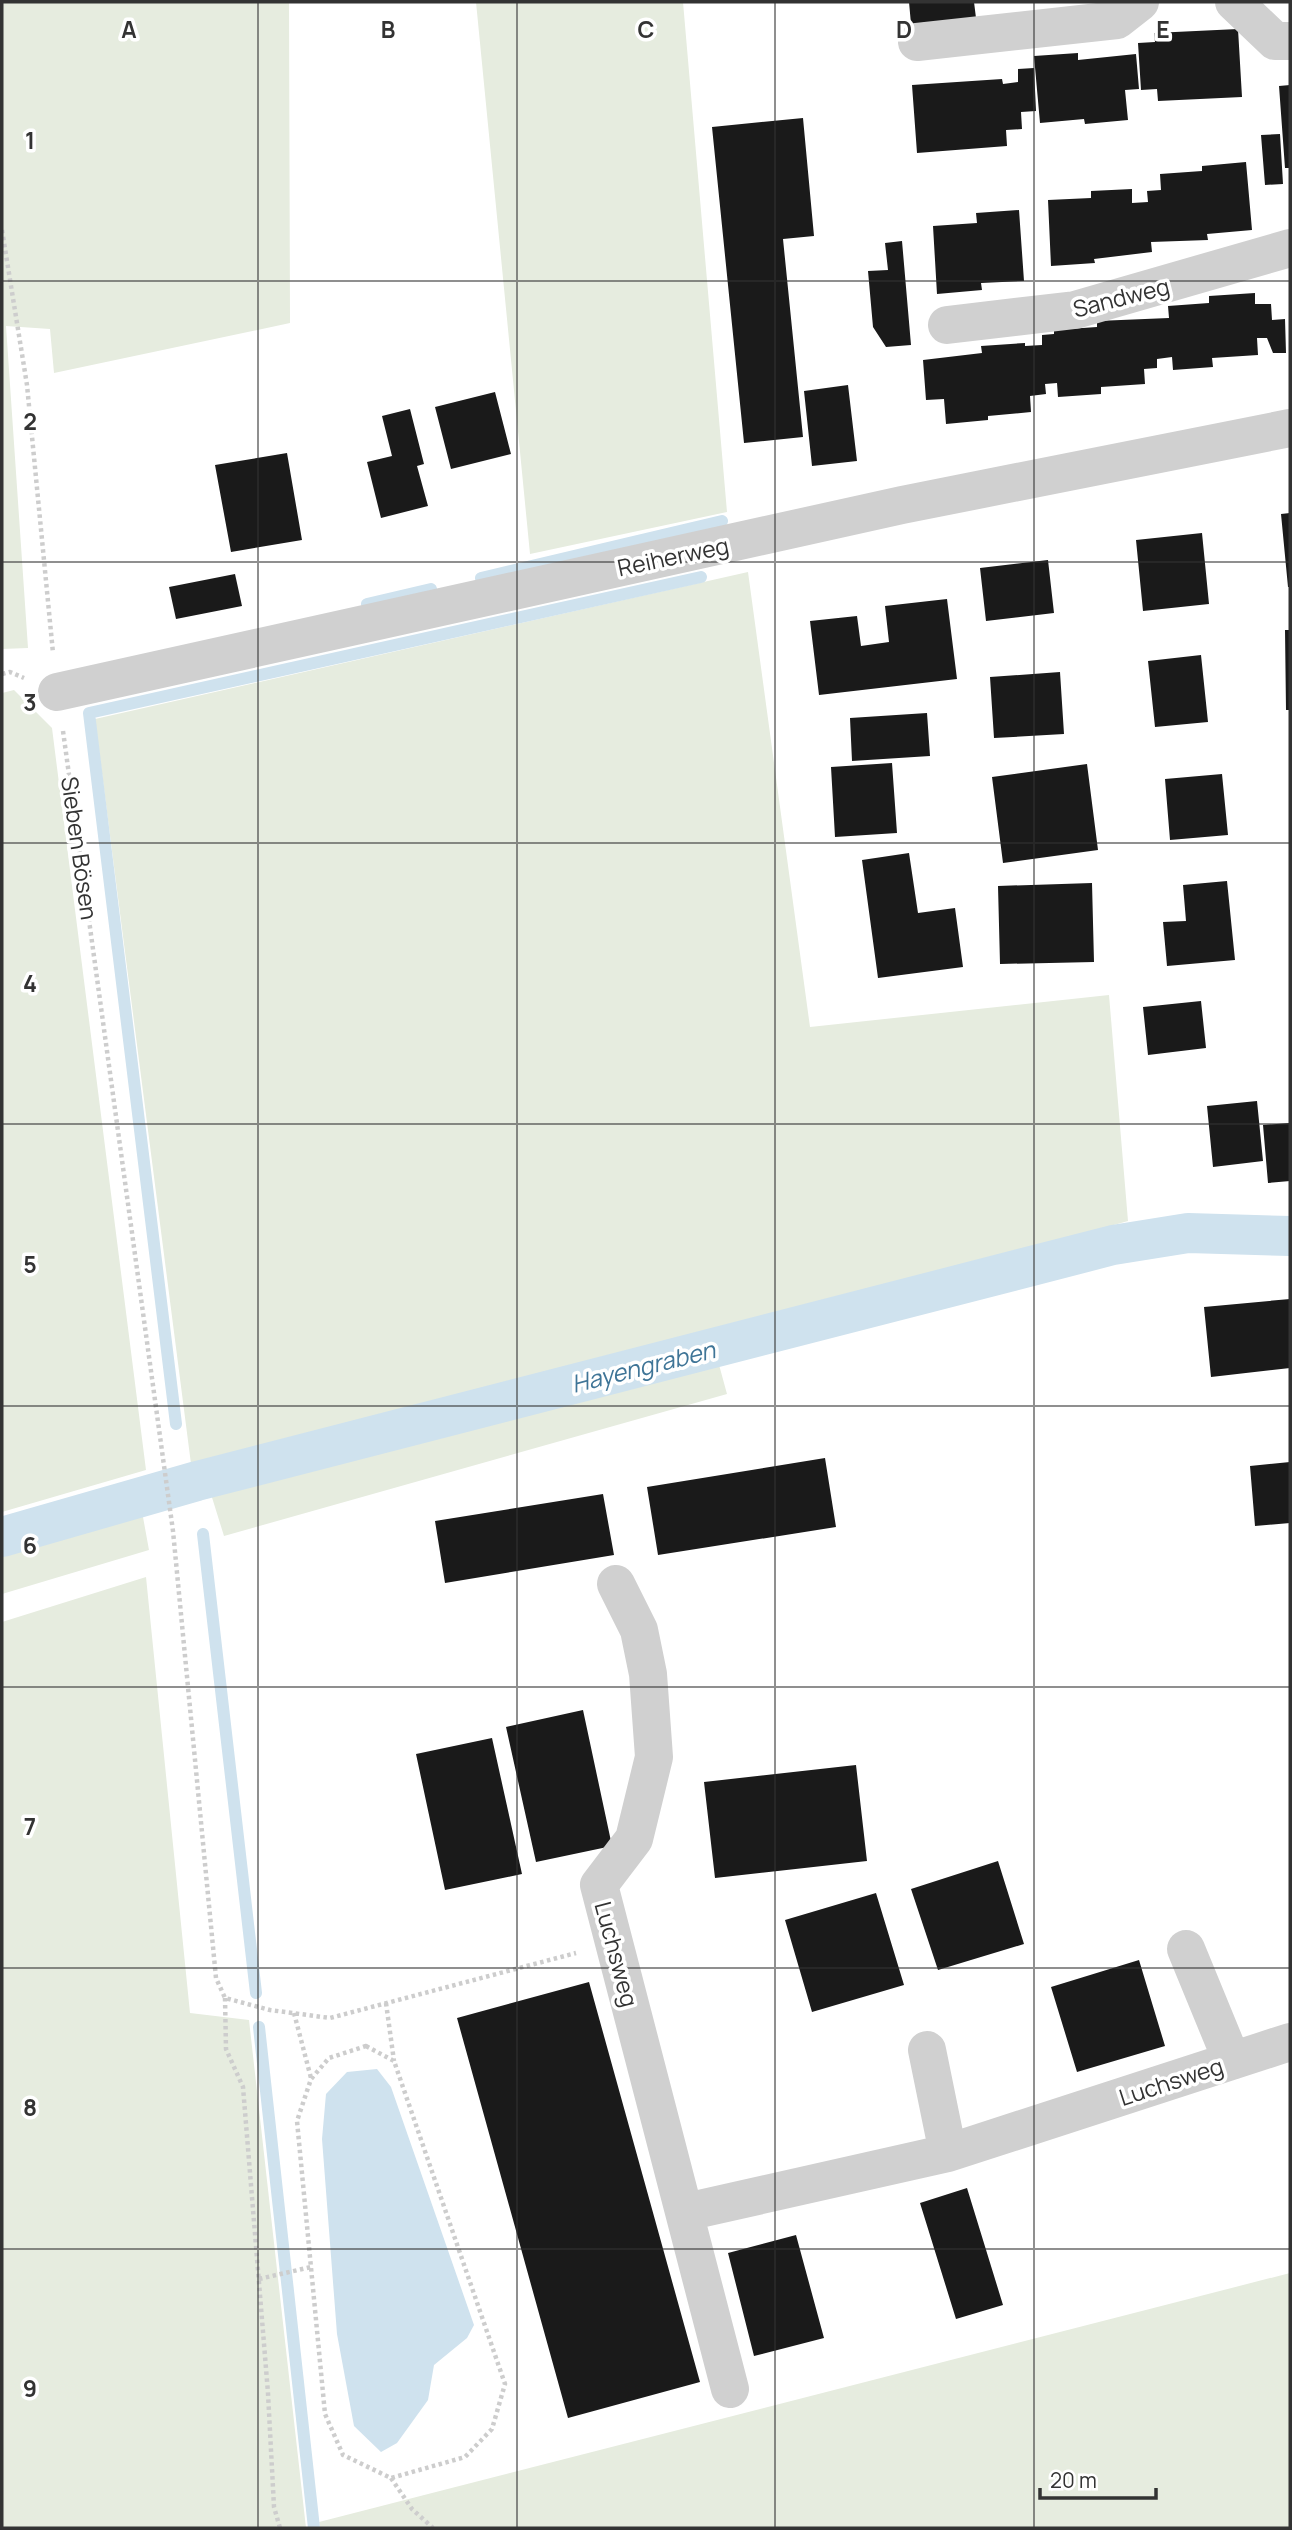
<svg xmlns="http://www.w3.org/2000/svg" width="1292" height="2530" viewBox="0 0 1292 2530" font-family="Manrope,sans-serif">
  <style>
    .green { fill: #e6ecdf }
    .water { fill: #cfe2ee }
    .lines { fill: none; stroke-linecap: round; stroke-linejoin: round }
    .stream { stroke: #cfe2ee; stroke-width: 12 }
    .canal { stroke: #cfe2ee; stroke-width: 40 }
    .building { fill: #1a1a1a }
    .path { stroke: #cdcdcd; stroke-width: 4.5; stroke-dasharray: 3.5 3.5; stroke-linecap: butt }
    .minor { stroke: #d0d0d0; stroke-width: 38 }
    .grid { fill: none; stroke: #333; stroke-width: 2; stroke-opacity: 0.55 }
    .labels { text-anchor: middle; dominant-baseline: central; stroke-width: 7; stroke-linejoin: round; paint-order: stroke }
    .street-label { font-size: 23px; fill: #333; stroke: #fff }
    .water-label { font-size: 24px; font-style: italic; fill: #3f7597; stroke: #fff }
    .grid-label { font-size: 23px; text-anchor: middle; font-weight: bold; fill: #333; stroke: #fff; stroke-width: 7; stroke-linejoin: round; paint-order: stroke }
  </style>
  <rect width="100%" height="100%" fill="#fff"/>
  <!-- green -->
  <path class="green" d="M2 2H289L290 323 54 373 50 329 6 326 28 648 2 649Z
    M476 2H683L727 512 530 554Z
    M748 572 810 1027 1109 995 1128 1221 996 1258 867 1300 191 1464 95 719Z
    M14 690 52 728 146 1470 2 1512V693Z
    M718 1361 727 1394 224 1536 210 1491Z
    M141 1506 149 1550 2 1594V1547Z
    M146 1577 190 2013 249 2020 306 2528H2V1622Z
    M1290 2273V2528H320L319 2522Z"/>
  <!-- water -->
  <path class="water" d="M377 2069 391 2087 474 2325 467 2338 434 2365 428 2400 397 2443 381 2452 354 2426 337 2334 322 2139 326 2094 347 2072Z"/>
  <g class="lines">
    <!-- stream -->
    <path class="stream" d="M481 578 722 521
      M367 604 431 589
      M176 1424 89 713 701 577
      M203 1534 256 1993
      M259 2027 314 2528"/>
    <!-- canal -->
    <path class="canal" d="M2 1537 197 1481 1113 1245 1188 1233 1290 1236"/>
  </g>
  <!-- building -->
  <path class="building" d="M909 2H974L976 18 911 24Z
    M1238 29 1242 97 1158 101 1157 89 1141 90 1138 43 1155 42 1154 33Z
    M1078 53V60L1136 54 1139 89 1125 90 1128 120 1085 124 1084 119 1040 123 1034 56Z
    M1034 68 1036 111 1021 112 1022 129 1006 130 1007 146 917 153 912 85 1002 79 1003 84 1018 82V69Z
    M1290 85V168H1285L1279 86Z
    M803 118 814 236 783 239 803 437 744 443 712 127Z
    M1280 134 1283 184 1265 185 1261 135Z
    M1246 162 1252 230 1207 234 1208 240 1151 242 1152 252 1094 259 1095 263 1051 266 1048 200 1091 198V191L1132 189V203L1148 202 1147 191 1161 190 1160 174 1202 171V166Z
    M1019 210 1024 281 981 283 982 290 937 294 933 226 977 223 976 213Z
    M902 241 911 345 886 347 873 327 868 271 888 270 885 243Z
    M1255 293V304H1271L1272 320 1285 319 1286 353H1273L1267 338H1257L1258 355 1212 358 1213 367 1173 370 1172 357 1157 359V368L1144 369 1145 384 1101 387V394L1058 397 1057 383 1045 384 1046 394 1030 396 1031 412 988 416V420L946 424 944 399 926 400 923 360 982 353 981 346 1025 343V346L1042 345V335L1054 334V330L1097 327V321L1169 318 1168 306 1209 303V296Z
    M848 385 857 461 812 466 804 391Z
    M495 392 511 454 451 469 435 407Z
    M410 409 424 464 417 466 428 506 381 518 367 462 392 456 382 416Z
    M287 453 302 540 231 552 215 465Z
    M1290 513V587H1288L1281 514Z
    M1202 533 1209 604 1143 611 1136 540Z
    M1048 560 1054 613 986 621 980 568Z
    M235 574 242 606 176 619 169 587Z
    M947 599 957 679 819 695 810 621 857 616 861 646 889 642 885 606Z
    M1285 630H1290V710H1286Z
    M1201 655 1208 722 1155 727 1148 661Z
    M1060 672 1064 734 994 738 990 677Z
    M927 713 930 756 852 761 850 718Z
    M892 763 897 833 835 837 831 767Z
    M1087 764 1098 850 1003 863 992 777Z
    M1222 774 1228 835 1170 840 1165 779Z
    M909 853 918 913 955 908 963 967 878 978 862 860Z
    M1227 881 1235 960 1167 966 1163 922 1186 921 1183 885Z
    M1092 883 1094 962 1000 964 998 886Z
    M1201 1001 1206 1048 1148 1055 1143 1007Z
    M1257 1101 1263 1161 1213 1167 1207 1106Z
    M1290 1123V1181L1268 1183 1263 1125Z
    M1290 1299V1368L1211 1377 1204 1307Z
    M825 1458 836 1527 658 1555 647 1487Z
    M1290 1462V1523L1255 1526 1250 1466Z
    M603 1494 614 1555 445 1583 435 1521Z
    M583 1710 612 1846 536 1862 506 1727Z
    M492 1738 522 1874 445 1890 416 1754Z
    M856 1765 867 1861 715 1878 704 1782Z
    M998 1861 1024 1944 938 1970 911 1889Z
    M876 1893 904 1985 812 2012 785 1920Z
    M1139 1960 1165 2046 1077 2072 1051 1987Z
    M589 1982 700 2382 568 2418 457 2018Z
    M967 2188 1003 2305 956 2319 920 2203Z
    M796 2235 824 2338 754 2356 728 2253Z"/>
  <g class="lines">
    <!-- path -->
    <path class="path" d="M2 230 27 385 53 653
      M2 674 10 672 24 678
      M63 731 173 1531 216 1978 225 1998 270 2010 330 2018 576 1953
      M225 1998 226 2049 243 2087 268 2393 274 2507 280 2528
      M386 2003 394 2061
      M294 2013 311 2078
      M366 2046 394 2061 505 2384 492 2429 465 2457 391 2478 343 2455 325 2414 297 2121 311 2079 329 2058Z
      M259 2279 311 2267
      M391 2478 412 2509 433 2528"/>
    <!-- minor -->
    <path class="minor" d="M1234 2 1275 41H1290
      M917 42 1117 20 1140 2
      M947 325 1075 310 1290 248
      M57 692 902 505 1290 428
      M616 1584 639 1630 648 1674 654 1757 634 1839 599 1885 730 2389
      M1186 1949 1232 2061
      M927 2050 948 2153
      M686 2212 948 2153 1290 2042"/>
  </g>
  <!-- grid -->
  <path class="grid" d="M258 2V2528M517 2V2528M775 2V2528M1034 2V2528M2 281H1290M2 562H1290M2 843H1290M2 1124H1290M2 1406H1290M2 1687H1290M2 1968H1290M2 2249H1290"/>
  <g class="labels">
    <!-- street labels -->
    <g class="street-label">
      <text transform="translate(1121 297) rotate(-14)">Sandweg</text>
      <text transform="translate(673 556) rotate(-12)">Reiherweg</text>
      <text transform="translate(80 848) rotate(82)">Sieben Bösen</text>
      <text transform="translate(617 1954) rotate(75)">Luchsweg</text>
      <text transform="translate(1171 2081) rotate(-18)">Luchsweg</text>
    </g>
    <!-- water labels -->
    <g class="water-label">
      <text transform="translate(643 1366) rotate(-14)">Hayengraben</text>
    </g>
  </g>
  <g class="grid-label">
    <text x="129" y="38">A</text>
    <text x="388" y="38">B</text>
    <text x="646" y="38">C</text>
    <text x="904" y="38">D</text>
    <text x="1163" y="38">E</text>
    <text x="30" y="149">1</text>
    <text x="30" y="430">2</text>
    <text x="30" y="711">3</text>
    <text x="30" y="992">4</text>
    <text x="30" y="1273">5</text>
    <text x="30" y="1554">6</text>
    <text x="30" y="1835">7</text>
    <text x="30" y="2116">8</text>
    <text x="30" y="2397">9</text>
  </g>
  <!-- border -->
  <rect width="1292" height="2530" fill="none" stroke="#333333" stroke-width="7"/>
  <!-- scale -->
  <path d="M1040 2488v10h116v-10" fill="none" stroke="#333333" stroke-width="3.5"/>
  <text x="1050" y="2488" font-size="21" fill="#333333" stroke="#ffffff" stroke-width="5" paint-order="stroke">20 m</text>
</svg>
